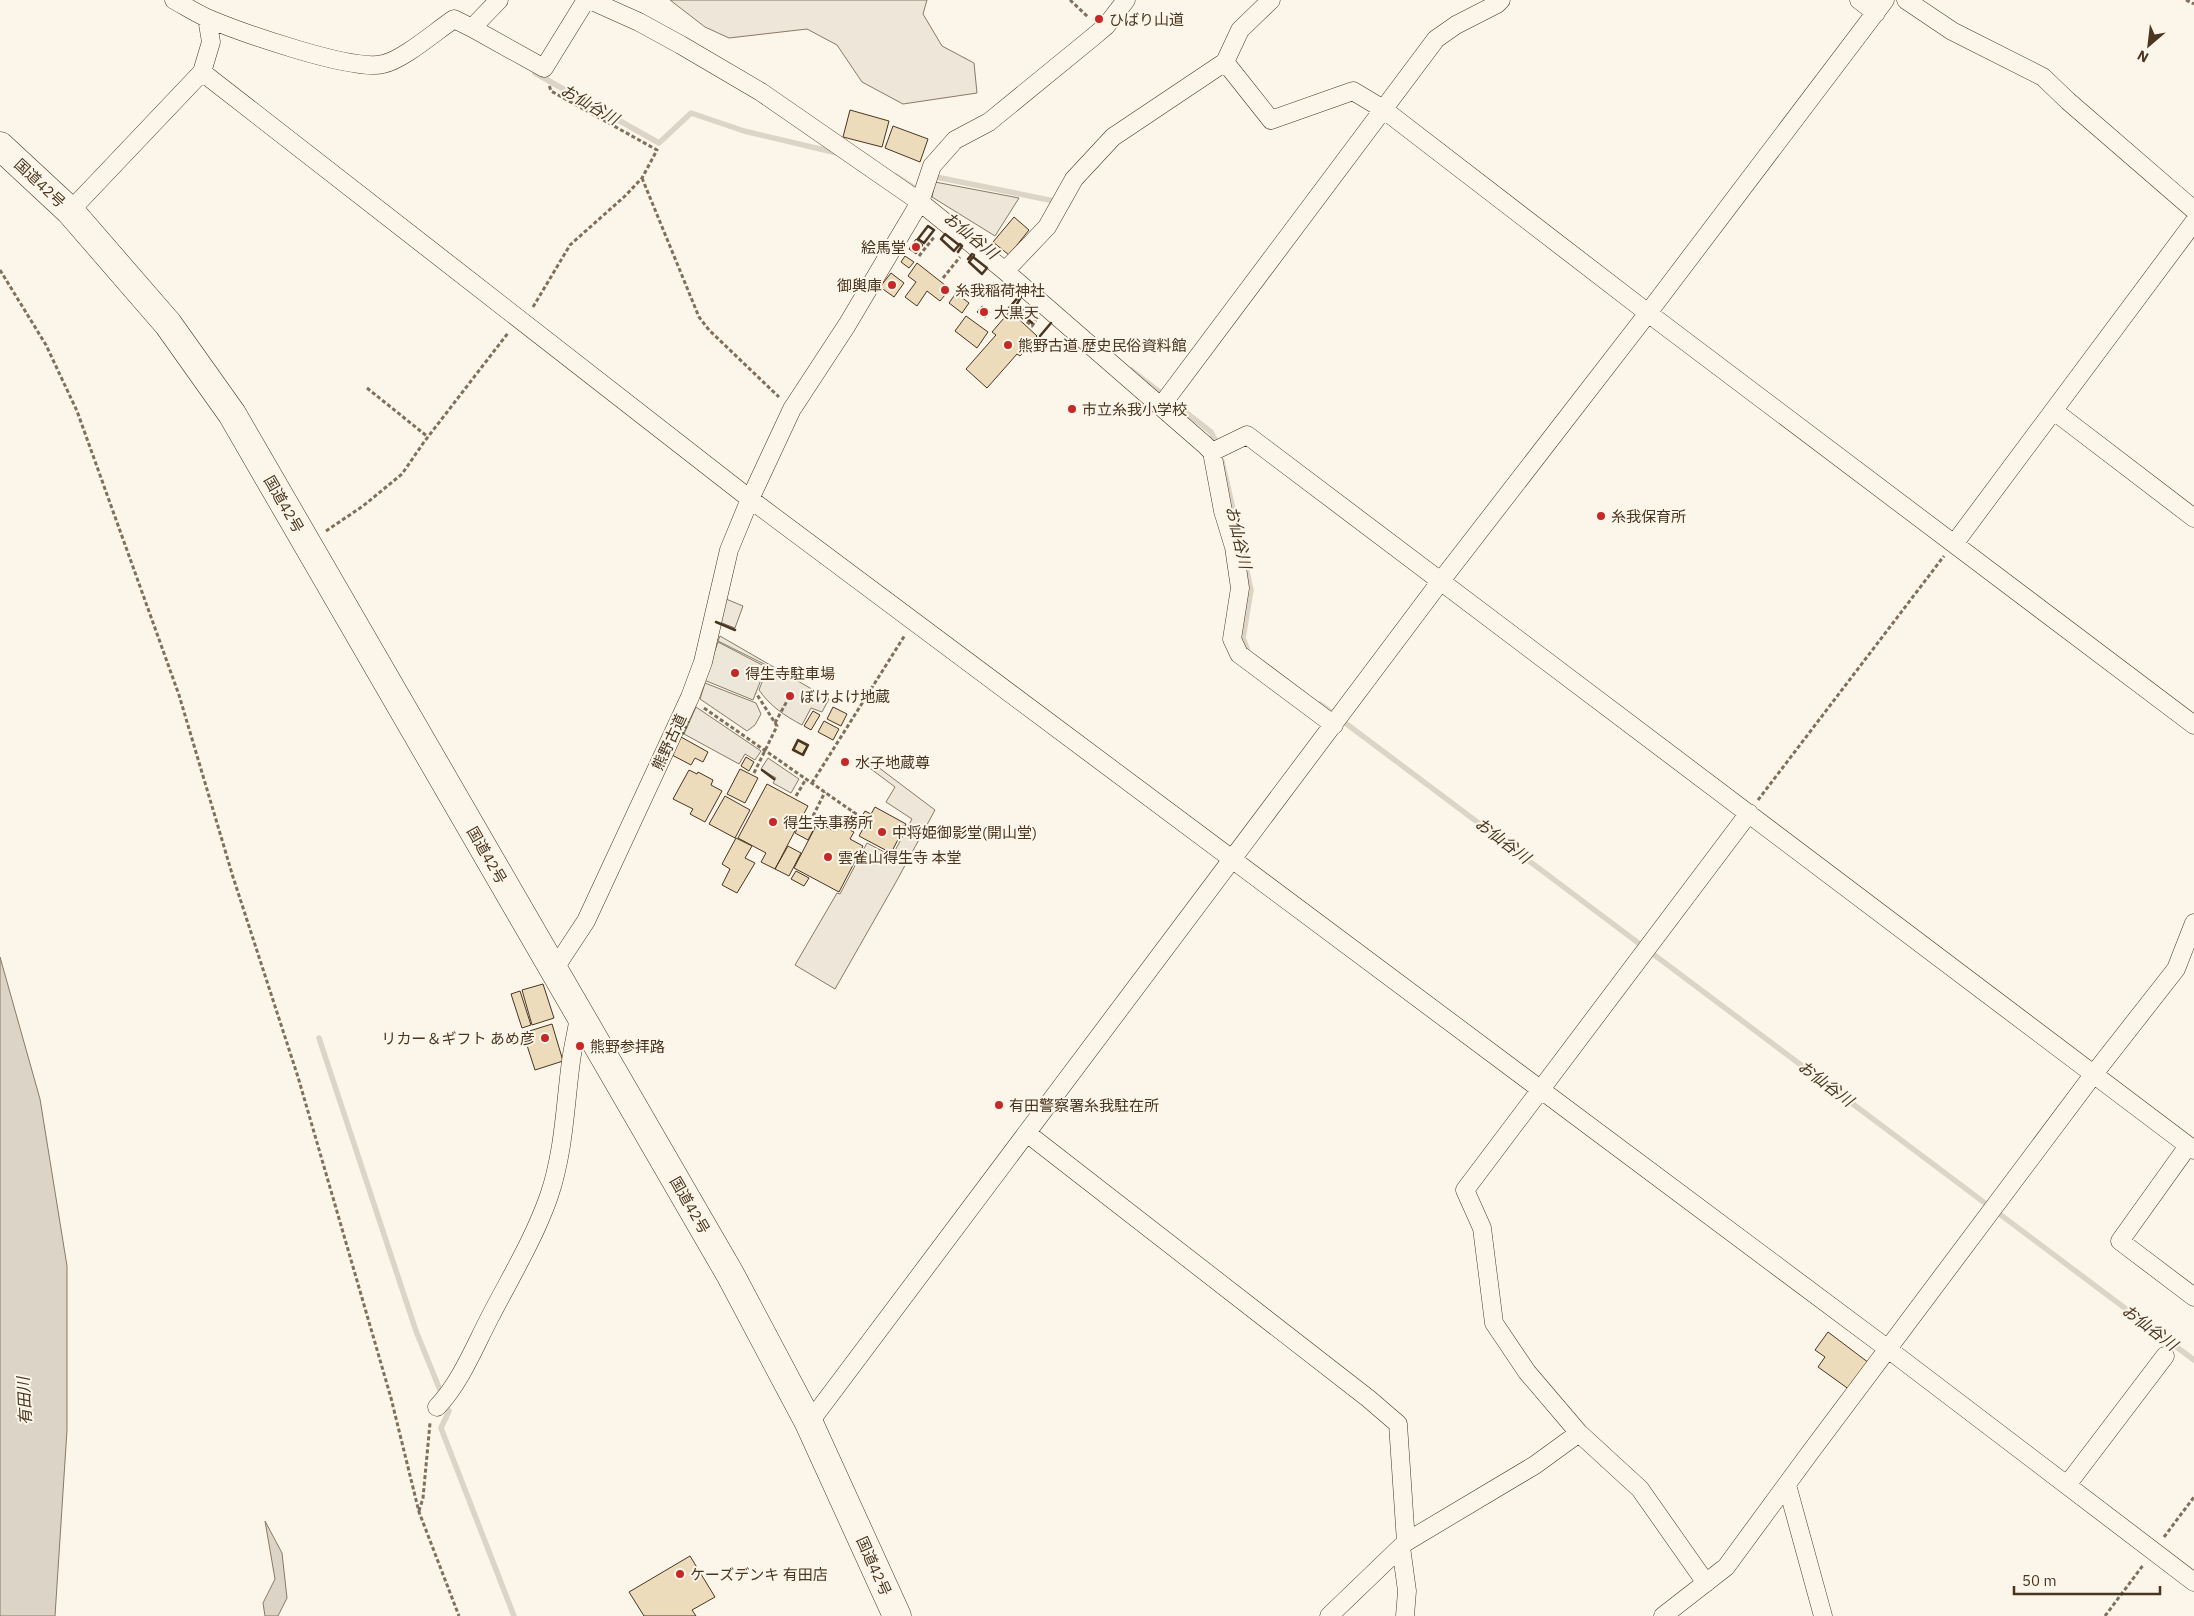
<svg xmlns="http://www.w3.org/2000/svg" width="2194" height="1616" viewBox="0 0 2194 1616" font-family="'IBM Plex Sans','Noto Sans JP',sans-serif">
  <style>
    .green { fill: #ede6d9; stroke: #887966 }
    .parking { fill: #ede7d9; stroke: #887966 }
    .water { fill: #dcd4c6; stroke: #887966 }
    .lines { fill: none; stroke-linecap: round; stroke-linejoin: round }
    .stream { stroke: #dcd4c6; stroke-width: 5.5 }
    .building { fill: #ecdcbc; stroke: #4a3520 }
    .minor-casing { stroke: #4a3520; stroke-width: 19 }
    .trunk-casing { stroke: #4a3520; stroke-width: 29 }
    .path { stroke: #7f6f5c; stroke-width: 3; stroke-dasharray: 4 2.5; stroke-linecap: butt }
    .minor { stroke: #fbf6e9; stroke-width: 18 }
    .trunk { stroke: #fbf6e9; stroke-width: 28 }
    .hedge { stroke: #436837; stroke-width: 4; stroke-dasharray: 2.5 4; stroke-linecap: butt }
    .fence { stroke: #4a3520; stroke-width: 1; stroke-dasharray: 6 2.5; stroke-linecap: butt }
    .wall { stroke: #4a3520; stroke-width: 2.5 }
    .poi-dot { fill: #c62828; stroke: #fbf6e9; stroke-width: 2 }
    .labels { text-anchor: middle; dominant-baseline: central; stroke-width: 4; stroke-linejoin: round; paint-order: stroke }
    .poi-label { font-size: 15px; fill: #4a3520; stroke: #fbf6e9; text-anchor: start }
    .street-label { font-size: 15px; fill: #4a3520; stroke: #fbf6e9 }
    .water-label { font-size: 16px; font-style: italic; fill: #4a3520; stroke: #fbf6e9 }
  </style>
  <rect width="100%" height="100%" fill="#fbf6e9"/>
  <!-- green -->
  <path class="green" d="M670 0H927L923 14 942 46 974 63 977 93 903 104 862 82 837 45 807 29 729 38 705 27Z
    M935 182 1019 198 995 236 932 197Z
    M726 599 743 606 735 628 717 621Z
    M720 636 829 699 822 712 811 708 802 725C785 716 770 706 759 690L768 666 718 641Z
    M705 683 756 703 761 714 755 725 747 731 700 699Z
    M696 707 761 751 755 760 745 754 739 764 684 734Z
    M768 758 799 779 791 793 773 783 776 778 761 769Z
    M870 761 935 810 896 882 835 989 795 965 837 893 840 894 867 843 892 856 912 819 886 802 895 787 867 766Z"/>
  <!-- parking -->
  <path class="parking" d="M718 642 766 667 753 700 704 680Z"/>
  <!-- water -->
  <path class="water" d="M0 957 40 1099 67 1266V1430L55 1616H0Z
    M265 1521 282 1553 287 1598 278 1616H265L263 1603 275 1579Z"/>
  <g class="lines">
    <!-- stream -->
    <path class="stream" d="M535 73 659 143 691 113 744 131 837 153
      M896 176 913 187
      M936 177 1054 201
      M1131 370 1211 432 1219 447
      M1222 461 1239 535
      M1243 553 1251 590 1243 638 1248 651
      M1320 704 2194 1360
      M319 1038 416 1331 442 1395
      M447 1408 449 1411 441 1428 514 1616"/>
  </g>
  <!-- building -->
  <path class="building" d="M850 110 889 121 882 147 843 137Z
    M893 126 928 139 920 162 885 148Z
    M1014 217 1029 230 1009 255 993 242Z
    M981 234 987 238 984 243 978 238Z
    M916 239 923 245 916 254 909 249Z
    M905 256 914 262 909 268 901 262Z
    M917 263 950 289 940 301 927 291 917 306 905 297 916 282 908 276Z
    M891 273 904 283 894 297 880 287Z
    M956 293 969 303 962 313 949 303Z
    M982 306 990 312 985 318 977 312Z
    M1010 311 1037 336 1020 356 1017 354 987 388 966 369 996 335 992 332Z
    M966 316 988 332 977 348 955 331Z
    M833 707 847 714 841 726 827 719Z
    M813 711 820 715 811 730 804 726Z
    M824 721 839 729 833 740 818 732Z
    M681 737 708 752 703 762 695 758 691 765 672 755Z
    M798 741 807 746 802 754 794 749Z
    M746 757 754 762 749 771 741 766Z
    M740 769 758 778 745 803 727 794Z
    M689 770 697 774 698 772 713 780 711 785 722 791 705 822 690 814 693 809 673 799Z
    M767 784 808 806 775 869 761 862 766 853 738 838Z
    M725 796 750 810 735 838 709 824Z
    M875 807 906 824 891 853 859 836 864 827 858 823 865 811 871 814Z
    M804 816 817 823 808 840 795 833Z
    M818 822 834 831 837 824 854 832 850 839 863 846 839 892 794 868Z
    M736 838 752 846 745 858 755 863 737 893 722 885 730 869 722 864Z
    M788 846 801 853 789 876 775 869Z
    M796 871 809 878 804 886 791 879Z
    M543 984 554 1018 532 1025 522 990Z
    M520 991 531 1025 522 1028 511 994Z
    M552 1024 563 1061 535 1070 523 1033Z
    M1828 1332 1869 1363 1850 1390 1818 1367 1825 1357 1815 1350Z
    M690 1556 715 1597 692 1610 696 1616H644L629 1592Z"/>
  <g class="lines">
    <!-- minor casing -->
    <g class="minor-casing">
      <path id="minor" d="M174 0C185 6 196 13 207 18 240 32 353 72 383 64 403 60 436 31 454 19L472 28 499 0
        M590 0 639 22 681 45 761 92 920 202 1005 271 1205 445 1212 452 1223 511 1234 547 1240 588 1232 639 1239 654 1334 725
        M1859 0 1876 13
        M1906 0 1952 31 2043 77 2068 101 2194 210
        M472 28 544 68 586 0
        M1225 62 1271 120 1353 91 1383 109 1648 313 2194 725
        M202 72 750 499 1888 1349 2194 1582
        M70 211 202 72 211 42 207 18
        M1005 271 1047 227 1074 179 1113 137 1225 62 1240 30 1271 0
        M1161 406 1436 39 1456 25 1497 4 1501 0
        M2054 411 2194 518
        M1212 452 1247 435 2194 1150
        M1954 544 2194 222
        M553 971 586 921 690 697 703 662 729 550 750 499 792 409 847 325 920 202 932 166 955 140 989 122 1093 37 1106 26 1126 0
        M1028 1134 1369 1399 1398 1424 1406 1542
        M2188 1146 2120 1241 2194 1297
        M437 1407C460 1383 474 1348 489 1319 510 1278 534 1239 549 1196 564 1152 565 1106 571 1061 573 1046 577 1031 579 1016
        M809 1423 1440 582 1648 313 1885 0
        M1787 1485 1823 1616
        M2067 1485 2165 1356
        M1401 1547 1407 1591 1405 1616
        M1706 1583 1640 1489 1579 1433 1527 1372 1494 1323 1482 1228 1465 1190 1749 813
        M1329 1616 1406 1542 1535 1465 1579 1433
        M1663 1616 1726 1567 1809 1454 2093 1075 2176 969 2194 923"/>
    </g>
    <!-- trunk casing -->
    <g class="trunk-casing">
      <path id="trunk" d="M0 146 70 211 168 324 232 414 730 1274 809 1423 897 1616"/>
    </g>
    <!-- path -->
    <path class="path" d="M1070 0 1088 17
      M2186 0 2194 4
      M642 178 699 317 709 330 779 397
      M919 256 935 236
      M0 270 46 345 77 411 179 695 233 877 298 1077 391 1398 419 1512 459 1616
      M943 278 960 257
      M533 307 570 245 625 196 642 178 657 150 551 91 549 85
      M1017 313 1032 326 1036 320
      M1015 316 1021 308
      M367 388 428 437
      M326 531 363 506 402 474 424 442 508 333
      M704 708 859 816
      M775 723 787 701
      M754 773 777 726 756 693
      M812 783 905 635
      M796 796 806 779
      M1758 800 1944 556
      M813 816 825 792
      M847 825 854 812
      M419 1511 423 1498 430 1423
      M2164 1537 2194 1497
      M2105 1616 2144 1564"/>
    <!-- minor -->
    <use href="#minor" class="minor"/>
    <!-- trunk -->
    <use href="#trunk" class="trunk"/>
    <!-- hedge -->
    <path class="hedge" d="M682 734 688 721"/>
    <!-- fence -->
    <path class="fence" d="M957 252 962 246 959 244
      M968 260 972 255 975 257
      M1005 290 1008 284"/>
    <!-- wall -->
    <path class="wall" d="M928 226 934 230 924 243 918 239Z
      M945 234 959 245 954 251 941 239Z
      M958 252 962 246 960 244
      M973 257 987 268 982 274 969 262Z
      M968 259 972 254 974 255
      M994 284 995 287 1005 291 1010 285 1009 284
      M1024 307 1021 313 1032 323
      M1003 315 1020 295 1021 297 1017 304
      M1040 336 1051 323
      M716 622 735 630
      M798 740 808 745 803 755 793 750Z
      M762 770 774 779"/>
  </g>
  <!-- markers -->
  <g class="poi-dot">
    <circle cx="1099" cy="19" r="5"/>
    <circle cx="916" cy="247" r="5"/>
    <circle cx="892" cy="285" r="5"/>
    <circle cx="945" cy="290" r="5"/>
    <circle cx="984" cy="312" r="5"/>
    <circle cx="1008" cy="345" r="5"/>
    <circle cx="1072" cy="409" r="5"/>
    <circle cx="1601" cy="516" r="5"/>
    <circle cx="735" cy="673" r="5"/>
    <circle cx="790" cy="696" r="5"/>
    <circle cx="845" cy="762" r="5"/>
    <circle cx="773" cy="822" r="5"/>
    <circle cx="882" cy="832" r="5"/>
    <circle cx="828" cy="857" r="5"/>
    <circle cx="545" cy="1038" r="5"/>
    <circle cx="580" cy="1046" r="5"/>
    <circle cx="999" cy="1105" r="5"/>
    <circle cx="680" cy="1574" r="5"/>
  </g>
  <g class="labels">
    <!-- poi labels -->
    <g class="poi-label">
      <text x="1109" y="19">ひばり山道</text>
      <text x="906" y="247" text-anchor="end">絵馬堂</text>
      <text x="882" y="285" text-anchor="end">御輿庫</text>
      <text x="955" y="290">糸我稲荷神社</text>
      <text x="994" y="312">大黒天</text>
      <text x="1018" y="345">熊野古道 歴史民俗資料館</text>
      <text x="1082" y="409">市立糸我小学校</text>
      <text x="1611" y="516">糸我保育所</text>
      <text x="745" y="673">得生寺駐車場</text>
      <text x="800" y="696">ぼけよけ地蔵</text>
      <text x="855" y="762">水子地蔵尊</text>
      <text x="783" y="822">得生寺事務所</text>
      <text x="892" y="832">中将姫御影堂(開山堂)</text>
      <text x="838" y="857">雲雀山得生寺 本堂</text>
      <text x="535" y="1038" text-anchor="end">リカー＆ギフト あめ彦</text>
      <text x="590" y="1046">熊野参拝路</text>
      <text x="1009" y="1105">有田警察署糸我駐在所</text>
      <text x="690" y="1574">ケーズデンキ 有田店</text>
    </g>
    <!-- street labels -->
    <g class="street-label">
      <text transform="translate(40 183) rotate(43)">国道42号</text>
      <text transform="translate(284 504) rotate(60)">国道42号</text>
      <text transform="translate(669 742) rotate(-65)">熊野古道</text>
      <text transform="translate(487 855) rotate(60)">国道42号</text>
      <text transform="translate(690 1205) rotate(60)">国道42号</text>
      <text transform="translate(874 1566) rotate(66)">国道42号</text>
    </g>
    <!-- water labels -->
    <g class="water-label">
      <text transform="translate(590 104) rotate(30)">お仙谷川</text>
      <text transform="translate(971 235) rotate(39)">お仙谷川</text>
      <text transform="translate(1239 537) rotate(77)">お仙谷川</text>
      <text transform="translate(1503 840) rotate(37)">お仙谷川</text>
      <text transform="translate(1826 1083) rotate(37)">お仙谷川</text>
      <text transform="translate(2150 1327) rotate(37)">お仙谷川</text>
      <text transform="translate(24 1401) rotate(-93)">有田川</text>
    </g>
  </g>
  <!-- north arrow -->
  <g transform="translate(2149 45) rotate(208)" stroke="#fbf6e9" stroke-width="4" paint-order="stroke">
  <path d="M0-4L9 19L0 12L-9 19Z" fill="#4a3520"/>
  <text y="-8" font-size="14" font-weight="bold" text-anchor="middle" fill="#4a3520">N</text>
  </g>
  <!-- scale -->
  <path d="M2014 1586v8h146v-8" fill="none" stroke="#4a3520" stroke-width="2.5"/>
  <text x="2022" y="1586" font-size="15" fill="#4a3520" stroke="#fbf6e9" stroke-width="4" paint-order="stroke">50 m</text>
</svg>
